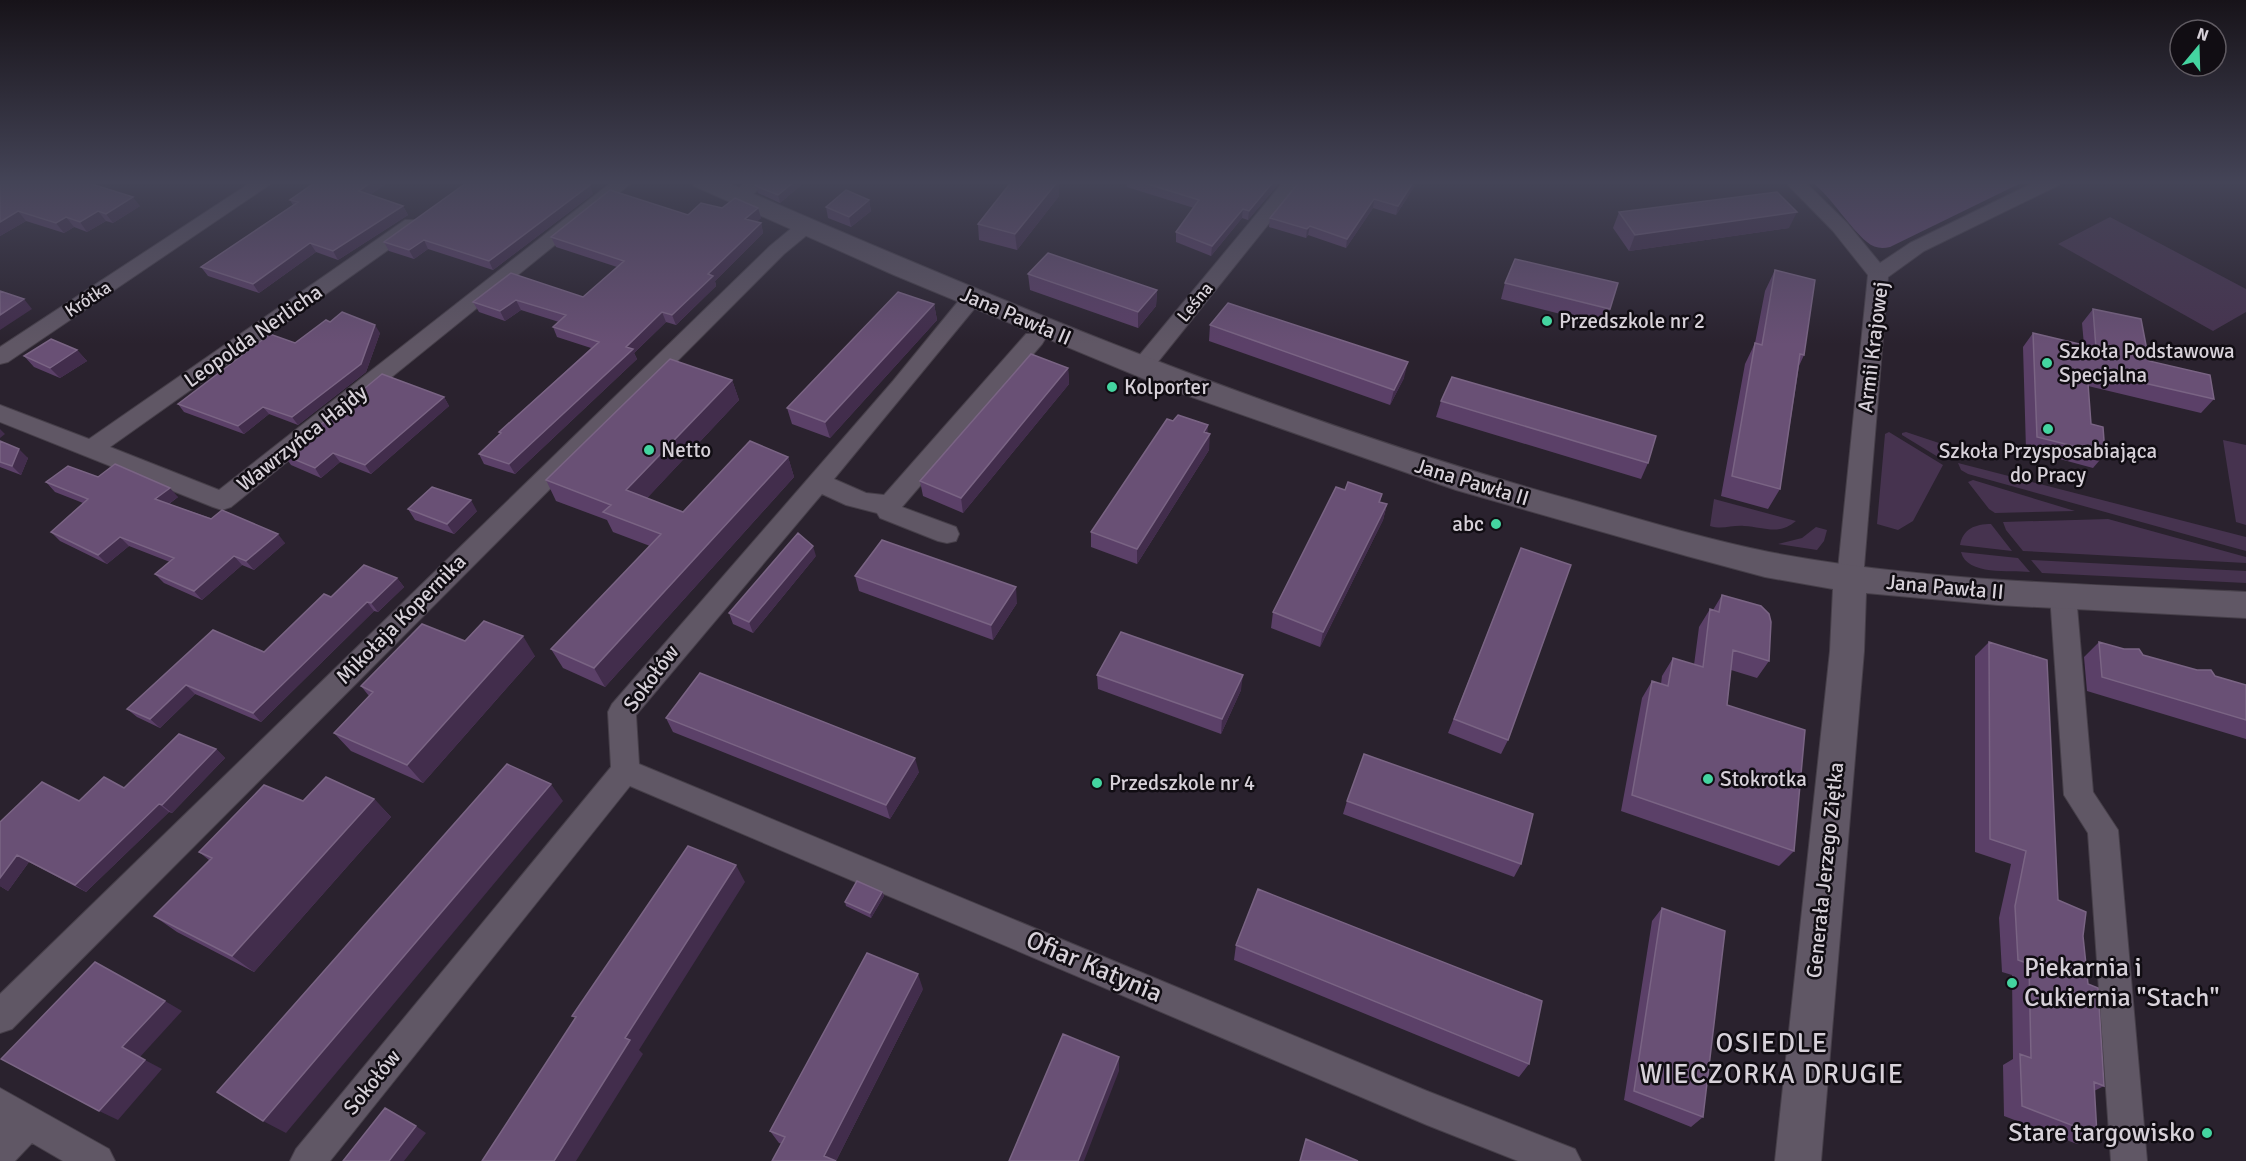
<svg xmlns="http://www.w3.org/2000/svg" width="2246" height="1161" viewBox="0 0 2246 1161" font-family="Signika,sans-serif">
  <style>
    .green { fill: #46334f }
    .forest { fill: #6a4c78 }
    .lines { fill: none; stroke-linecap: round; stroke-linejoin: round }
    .minor-casing { stroke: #463f49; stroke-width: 2 }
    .tertiary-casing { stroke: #463f49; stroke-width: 2 }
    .minor { fill: #605765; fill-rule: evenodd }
    .tertiary { fill: #605765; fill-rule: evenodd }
    .wall { fill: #5b4068 }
    .shaded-wall { fill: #422d4c }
    .building { fill: #695075; stroke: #7a6484; stroke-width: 1.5 }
    .poi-dot { fill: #44d4a0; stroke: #110d13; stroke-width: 2 }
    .labels { text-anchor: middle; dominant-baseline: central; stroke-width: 5; stroke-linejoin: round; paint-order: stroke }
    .far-street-label { font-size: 18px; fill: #d7d1d9; stroke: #110d13 }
    .street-label { font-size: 21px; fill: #d7d1d9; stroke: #110d13 }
    .poi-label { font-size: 21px; fill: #d7d1d9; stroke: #110d13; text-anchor: start }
    .near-street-label { font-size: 26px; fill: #d7d1d9; stroke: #110d13 }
    .near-poi-label { font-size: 26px; fill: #d7d1d9; stroke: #110d13; text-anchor: start }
    .near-neighbourhood-label { font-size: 27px; letter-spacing: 1.5px; fill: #d7d1d9; stroke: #110d13 }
  </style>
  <rect width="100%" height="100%" fill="#2a222e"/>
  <!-- green -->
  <path class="green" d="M2110 217 2246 289V312L2213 331 2058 244Z
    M1889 432 1943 465 1913 521 1898 530 1877 524 1885 434Z
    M1906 432 1951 447 1943 460 1902 435V433Z
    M2223 440 2246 445V525L2236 522Z
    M1958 463 2246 537V551L1968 474 1961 470Z
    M1973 480 2075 511 1995 513 1989 509 1968 482Z
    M1714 499 1796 521C1778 536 1765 527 1744 526 1732 525 1722 530 1710 526Z
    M2108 519 2246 557V563L2023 551 2006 530 2003 522Z
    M1991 524 2012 551 1960 545C1963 529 1975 524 1991 524Z
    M1816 527 1827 530 1824 541 1817 550 1778 544 1802 538Z
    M1961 552 2018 558 2030 572C2010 570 1967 576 1961 552Z
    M2031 560 2246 571V583L2042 573Z"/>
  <!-- forest -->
  <path class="forest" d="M1811 181H2025L1890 247C1881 249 1874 248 1867 242 1848 226 1834 200 1811 181Z"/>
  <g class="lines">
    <!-- minor casing -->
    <g class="minor-casing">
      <path id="minor" d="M253 181H275L8 362 0 364V347Z
        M613 181H634L231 507 222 510 213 507 0 422V405L89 439 405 220H419L422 224 419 228 110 447 219 490Z
        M746 181H767L746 201H732L729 197Z
        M1284 181H1303L1149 373 1141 375 1133 373 1130 368 1133 363Z
        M1784 181H1804L1847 223 1880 263 1910 243 2037 181H2061L2059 185 1924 251 1888 277 1863 579 1859 586 1850 589 1841 586 1837 579 1868 275 1833 231Z
        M806 220 813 222 816 226 813 230 784 254 12 1029 0 1033V994L770 246 799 222Z
        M972 291 979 293 982 298 979 303 834 479 866 493 884 495 1026 334H1042L1045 339 1042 344 902 507 956 527 959 534 956 541 947 543 938 541 880 518 877 513 846 505 822 494 636 715 639 764 1427 1091 1575 1149 1581 1161H1518L1427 1125 630 786 330 1161H290L296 1149 611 767 608 712 612 704 893 381 965 293Z
        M2063 585 2072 588 2076 595 2093 792 2118 830 2147 1161H2111L2088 833 2064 795 2050 595 2054 588Z
        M0 1088 109 1149 115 1161H63L32 1143 15 1161H0Z"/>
    </g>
    <!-- tertiary casing -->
    <g class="tertiary-casing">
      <path id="tertiary" d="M691 181H724C1002 302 1283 420 1576 501 1639 519 1704 539 1769 552 1925 582 2087 584 2246 592V618L1998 605 1866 593 1864 651 1821 1161H1775L1830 651 1833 589 1765 577 1687 556 1456 490 1166 388 894 275 694 186Z"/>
    </g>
    <!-- minor -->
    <use href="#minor" class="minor"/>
    <!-- tertiary -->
    <use href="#tertiary" class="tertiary"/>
  </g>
  <!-- wall -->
  <path class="wall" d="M312 181H390L370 195 403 206 408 215 338 260 316 252 259 293 208 276 201 267 293 205 290 200 315 182Z
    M806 181 780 203 758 193 756 186Z
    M1006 181H1059V196L1017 250 979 240 978 224 1010 184 1006 183Z
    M1127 181H1281L1248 220 1242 218 1211 256 1176 242V232L1194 208 1127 187Z
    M1418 181 1396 215 1373 208 1346 248 1308 235 1306 238 1269 227 1270 218Z
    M579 182 593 194 493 270 428 249 414 259 389 251 384 242Z
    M0 185 140 206 113 223 106 221 87 232 74 227 64 233 26 221 0 236Z
    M869 200 871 211 851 227 828 218 826 207Z
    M722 208H758L761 218 756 222 761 223 763 233 715 281 716 286 676 325 666 322 634 353 637 359 515 474 484 464 479 454 500 434 499 432 591 348 557 337 553 327 559 322 521 310 505 321 479 312 473 302 583 297 617 267 556 247 551 237Z
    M1619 212 1789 228 1629 251 1613 228Z
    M1775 270 1804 355 1799 366 1780 489 1768 509 1721 496 1745 364 1755 343 1765 291Z
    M1028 274 1157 290 1156 306 1138 328 1030 290Z
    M1505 283 1610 309 1604 325 1501 299Z
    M934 304 937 320 830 438 792 424 787 408Z
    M2093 309 2149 361 2214 399 2201 413 2088 386 2091 424 2105 454 2093 468 2026 450 2023 347 2033 333 2084 345 2082 323Z
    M330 322 380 333 366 372 298 425 269 414 244 434 184 412 178 404 295 343Z
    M1210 325 1404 378 1390 405 1209 341Z
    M77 350 87 361 60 378 34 367 24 356Z
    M1068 368 1069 384 963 513 923 496 920 481Z
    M732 380 739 400 647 498 683 512 788 457 794 477 605 687 563 668 551 649 650 546 613 532 607 520 556 501 546 480Z
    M444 397 449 406 371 474 340 462 321 478 291 465 284 455Z
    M1441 401 1648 463 1641 479 1436 417Z
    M1208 433 1209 450 1137 564 1091 547V532Z
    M0 441 28 458 21 475 0 467Z
    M98 477 178 497 169 504 285 543 254 570 242 565 202 600 164 583 155 574 170 562 129 546 107 564 60 541 51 532 83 503 55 492 46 482Z
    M1345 490 1382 494 1380 502 1387 504 1383 520 1320 647 1271 628 1273 612Z
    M408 509 477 511 454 534 415 520Z
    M1521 548 1508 740 1501 754 1448 733Z
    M816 556 753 633 733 624 729 613Z
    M855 576 1017 603 993 640 859 591Z
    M397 578 404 587 378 612 374 611 261 722 195 694 160 728 137 717 127 709 264 652 331 597Z
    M1722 595 1769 661 1757 678 1731 670 1727 705 1794 851 1779 866 1621 811 1642 698 1652 681 1661 684 1662 676 1673 658 1694 665 1699 627 1710 609 1713 610Z
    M465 641 535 656 423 783 351 751 334 733 369 696 361 686Z
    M1989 642 2058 900 2083 936 2088 984 2104 1086 2094 1091 2097 1135 2077 1144 2004 1116 2003 1065 2013 1059 2012 975 2002 972 1999 918 2011 864 1975 852V656Z
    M2099 642 2246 685V739L2087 691 2084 657Z
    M1097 675 1241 690 1221 734 1098 689Z
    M666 718 919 772 890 819 673 732Z
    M216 749 225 758 172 813 169 812 86 892 29 862 8 891 0 886V822L124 788Z
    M374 799 391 817 254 972 177 932 154 916 209 860 199 852 303 801Z
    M1347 801 1521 864 1514 877 1343 814Z
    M882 892 884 896 871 918 846 906 845 902Z
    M1662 908 1703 1117 1691 1127 1624 1100 1652 921Z
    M1236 945 1529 1064 1519 1077 1234 960Z
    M923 989 836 1161 779 1143 770 1131Z"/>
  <!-- shaded-wall -->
  <path class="shaded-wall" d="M373 181H390L364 199 359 191Z
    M795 181H806L780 203 778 195Z
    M1059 181V196L1017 250 1015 234Z
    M1274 181H1281L1248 220 1249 211Z
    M1414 181H1418L1396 215 1398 206Z
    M1509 181H1520L1508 184Z
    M590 185 593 194 493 270 489 261Z
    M133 197 140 206 113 223 106 214Z
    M1374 199 1373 208 1346 248 1347 239Z
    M869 200 871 211 851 227 849 217Z
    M403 206 408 215 338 260 333 251Z
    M758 208 761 218 748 229 745 219Z
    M1243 209 1242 218 1211 256 1212 246Z
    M18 211 26 221 0 236V222Z
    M98 211 106 221 87 232 80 222Z
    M1797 212 1789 228 1629 251 1635 235Z
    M66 217 74 227 64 233 56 223Z
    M761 223 763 233 715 281 716 286 676 325 672 315 708 274Z
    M1310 226 1308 235 1306 238 1307 229Z
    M424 240 428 249 414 259 409 250Z
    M310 243 316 252 259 293 253 284Z
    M1157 290 1156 306 1138 328V312Z
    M24 299 32 309 0 330V315Z
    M516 300 521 310 505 321 500 311Z
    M934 304 937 320 830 438 825 422Z
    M662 312 666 322 634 353 637 359 515 474 509 464Z
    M375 325 380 333 366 372 298 425 292 417Z
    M77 350 87 361 60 378 50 368Z
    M1408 362 1404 378 1390 405 1394 390Z
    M1068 368 1069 384 963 513 961 498Z
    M732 380 739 400 635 511 626 490Z
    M444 397 449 406 371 474 365 465Z
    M263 407 269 414 244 434 238 426Z
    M1208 425 1207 439 1210 434 1209 450 1137 564V549Z
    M0 429 5 434 0 438Z
    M19 449 28 458 21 475 12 466Z
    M333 453 340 462 321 478 315 468Z
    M788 457 794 477 605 687 594 668Z
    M170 488 178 497 163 508 155 499Z
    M471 500 477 511 454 534 447 524Z
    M1387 504 1383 520 1320 647 1323 632Z
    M278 534 285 543 254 570 246 561Z
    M120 537 129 546 107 564 98 555Z
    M813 546 816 556 753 633 749 622Z
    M234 556 242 565 202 600 194 591Z
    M397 578 404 587 378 612 371 603Z
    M1016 587 1017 603 993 640 991 625Z
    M367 602 374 611 261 722 253 713Z
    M523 636 535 656 423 783 407 765Z
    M1243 675 1241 690 1221 734 1222 719Z
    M186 685 195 694 160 728 150 719Z
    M216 749 225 758 172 813 162 805Z
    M915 758 919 772 890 819 886 805Z
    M551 784 563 801 286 1133 263 1121Z
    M374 799 391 817 254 972 232 956Z
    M159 804 169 812 86 892 75 885Z
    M17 855 29 862 8 891 0 886V878Z
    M736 865 745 882 639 1050 643 1054 576 1161H554L625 1038Z
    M882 892 884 896 871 918 870 913Z
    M918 974 923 989 836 1161 824 1156Z
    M165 1001 182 1011 140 1057 122 1047Z
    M1119 1057V1071L1084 1161H1078Z
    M145 1060 162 1069 118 1120 99 1111Z
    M416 1126 426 1133 404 1161H389Z"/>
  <!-- building -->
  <path class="building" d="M6 181H82L133 197 106 214 98 211 80 222 66 217 56 223 18 211 0 222V185Z
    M317 181H373L359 191 403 206 333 251 310 243 253 284 201 267 298 202 290 200Z
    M469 181H577L590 185 489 261 424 240 409 250 384 242Z
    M761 181H795L778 195 756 186Z
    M1012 181H1058L1015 234 978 224Z
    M1138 181H1274L1249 211 1243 209 1212 246 1176 232 1199 200Z
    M1300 181H1414L1398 206 1374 199 1347 239 1310 226 1307 229 1270 218Z
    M610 190 688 215 701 203 722 208 735 198 758 208 745 219 761 223 708 274 713 276 672 315 662 312 626 347 633 349 509 464 479 454 501 433 499 432 599 342 553 327 566 315 516 300 500 311 473 302 511 273 583 297 624 261 551 237Z
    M846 190 869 200 849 217 826 207Z
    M1777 192 1797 212 1635 235 1619 212Z
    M1048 253 1157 290 1138 312 1028 274Z
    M1515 259 1618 283 1610 309 1505 283Z
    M1775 270 1815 280 1804 355 1800 354 1780 489 1732 476 1755 343 1762 345Z
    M0 291 24 299 0 315Z
    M898 292 934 304 825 422 787 408Z
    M1228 303 1408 362 1394 390 1210 325Z
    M2093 309 2141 319 2149 361 2210 375 2214 399 2087 370 2091 424 2103 427 2105 454 2037 437 2033 333 2096 348Z
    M342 312 375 325 361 364 292 417 263 407 238 426 178 404 270 334 295 343 326 320 330 322Z
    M51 339 77 350 50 368 24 356Z
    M1031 354 1068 368 961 498 920 481Z
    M670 359 732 380 626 490 683 512 750 441 788 457 594 668 551 649 661 534 603 512 611 505 546 480Z
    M382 374 444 397 365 465 333 453 315 468 284 455Z
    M1452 377 1656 436 1648 463 1441 401Z
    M1178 415 1208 425 1204 432 1210 434 1137 549 1091 532 1167 419 1173 421Z
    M0 441 19 449 12 466 0 462Z
    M115 464 170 488 155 499 211 519 222 510 278 534 246 561 234 556 194 591 155 574 174 558 120 537 98 555 51 532 88 499 46 482 68 466 98 477Z
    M1348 482 1382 494 1379 502 1387 504 1323 632 1273 612 1336 487 1345 490Z
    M432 487 471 500 447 524 408 509Z
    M798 533 813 546 749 622 729 613Z
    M882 540 1016 587 991 625 855 576Z
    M1521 548 1571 565 1508 740 1454 719Z
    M364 565 397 578 371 603 367 602 253 713 186 685 150 719 127 709 213 630 264 652 324 594 331 597Z
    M1722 595 1761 606 1769 614 1771 622 1769 661 1733 650 1727 705 1805 730 1794 851 1632 795 1652 681 1668 686 1673 658 1703 667 1710 609 1719 612Z
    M484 621 523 636 407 765 334 733 373 692 361 686 422 624 465 641Z
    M1121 632 1243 675 1222 719 1097 675Z
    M1989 642 2047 660 2058 900 2086 912 2083 936 2088 984 2098 988 2104 1086 2094 1082 2097 1135 2022 1106 2020 1054 2031 1058 2029 964 2018 960 2015 906 2026 851 1990 839Z
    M2099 642 2124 649H2139L2143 655 2197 670H2211L2215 676 2246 685V720L2102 677Z
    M700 673 915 758 886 805 666 718Z
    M179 734 216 749 162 805 159 804 75 885 17 855 0 878V822L42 782 79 801 104 777 124 788Z
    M1364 754 1533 814 1521 864 1347 801Z
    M507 764 551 784 263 1121 217 1092Z
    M326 777 374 799 232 956 154 916 212 858 199 852 264 785 303 801Z
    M688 846 736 865 625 1038 630 1040 554 1161H482L576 1017 572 1016Z
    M857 881 882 892 870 913 845 902Z
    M1258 889 1542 1001 1529 1064 1236 945Z
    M1662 908 1725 931 1703 1117 1634 1091Z
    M867 953 918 974 824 1156 836 1161H772L785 1137 770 1131Z
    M95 962 165 1001 122 1047 145 1060 99 1111 1 1059Z
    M1063 1034 1119 1057 1078 1161H1009Z
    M385 1108 416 1126 389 1161H343Z
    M1306 1139 1358 1161H1300Z"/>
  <!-- sky -->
  <linearGradient id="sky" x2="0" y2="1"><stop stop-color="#171319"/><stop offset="0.53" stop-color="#444457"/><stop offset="1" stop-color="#444457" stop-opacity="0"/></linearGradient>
  <rect width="2246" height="344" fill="url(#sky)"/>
  <!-- markers -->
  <g class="poi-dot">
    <circle cx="1547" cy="321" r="6"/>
    <circle cx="2047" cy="363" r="6"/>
    <circle cx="1112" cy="387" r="6"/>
    <circle cx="2048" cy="429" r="6"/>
    <circle cx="649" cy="450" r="6"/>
    <circle cx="1496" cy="524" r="6"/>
    <circle cx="1708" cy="779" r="6"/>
    <circle cx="1097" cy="783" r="6"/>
    <circle cx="2012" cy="983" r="6"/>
    <circle cx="2207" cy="1133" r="6"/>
  </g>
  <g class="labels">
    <!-- far-street labels -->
    <g class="far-street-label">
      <text transform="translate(88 299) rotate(-33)">Krótka</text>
      <text transform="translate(1195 302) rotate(-51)">Leśna</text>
    </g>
    <!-- street labels -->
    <g class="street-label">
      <text transform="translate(1016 316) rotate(23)">Jana Pawła II</text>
      <text transform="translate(253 336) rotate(-35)">Leopolda Nerlicha</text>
      <text transform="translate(1873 347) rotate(-83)">Armii Krajowej</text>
      <text transform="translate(302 438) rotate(-38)">Wawrzyńca Hajdy</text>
      <text transform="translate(1472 482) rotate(17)">Jana Pawła II</text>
      <text transform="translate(1945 587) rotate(5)">Jana Pawła II</text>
      <text transform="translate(401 619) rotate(-45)">Mikołaja Kopernika</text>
      <text transform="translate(651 678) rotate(-53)">Sokołów</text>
      <text transform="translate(1825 870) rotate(-84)">Generała Jerzego Ziętka</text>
      <text transform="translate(372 1082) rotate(-51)">Sokołów</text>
    </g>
    <!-- poi labels -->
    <g class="poi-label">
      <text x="1559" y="321">Przedszkole nr 2</text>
      <text x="2059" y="351">Szkoła Podstawowa<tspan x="2059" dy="24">Specjalna</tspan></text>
      <text x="1124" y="387">Kolporter</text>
      <text x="661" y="450">Netto</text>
      <text x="2048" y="451" text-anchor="middle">Szkoła Przysposabiająca<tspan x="2048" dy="24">do Pracy</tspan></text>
      <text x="1484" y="524" text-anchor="end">abc</text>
      <text x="1720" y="779">Stokrotka</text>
      <text x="1109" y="783">Przedszkole nr 4</text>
    </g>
    <!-- near-street labels -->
    <g class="near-street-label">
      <text transform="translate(1094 967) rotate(23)">Ofiar Katynia</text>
    </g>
    <!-- near-poi labels -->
    <g class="near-poi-label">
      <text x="2024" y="968">Piekarnia i<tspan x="2024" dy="30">Cukiernia "Stach"</tspan></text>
      <text x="2195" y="1133" text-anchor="end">Stare targowisko</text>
    </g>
    <!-- near-neighbourhood labels -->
    <g class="near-neighbourhood-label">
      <text x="1772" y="1043">OSIEDLE<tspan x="1772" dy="31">WIECZORKA DRUGIE</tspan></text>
    </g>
  </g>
  <!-- north arrow -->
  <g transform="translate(2198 48) rotate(19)"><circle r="28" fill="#110d13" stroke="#605b62" stroke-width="1.5"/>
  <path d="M0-4.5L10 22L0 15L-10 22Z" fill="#44d4a0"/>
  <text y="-9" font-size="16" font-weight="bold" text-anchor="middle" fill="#d7d1d9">N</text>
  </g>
</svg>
